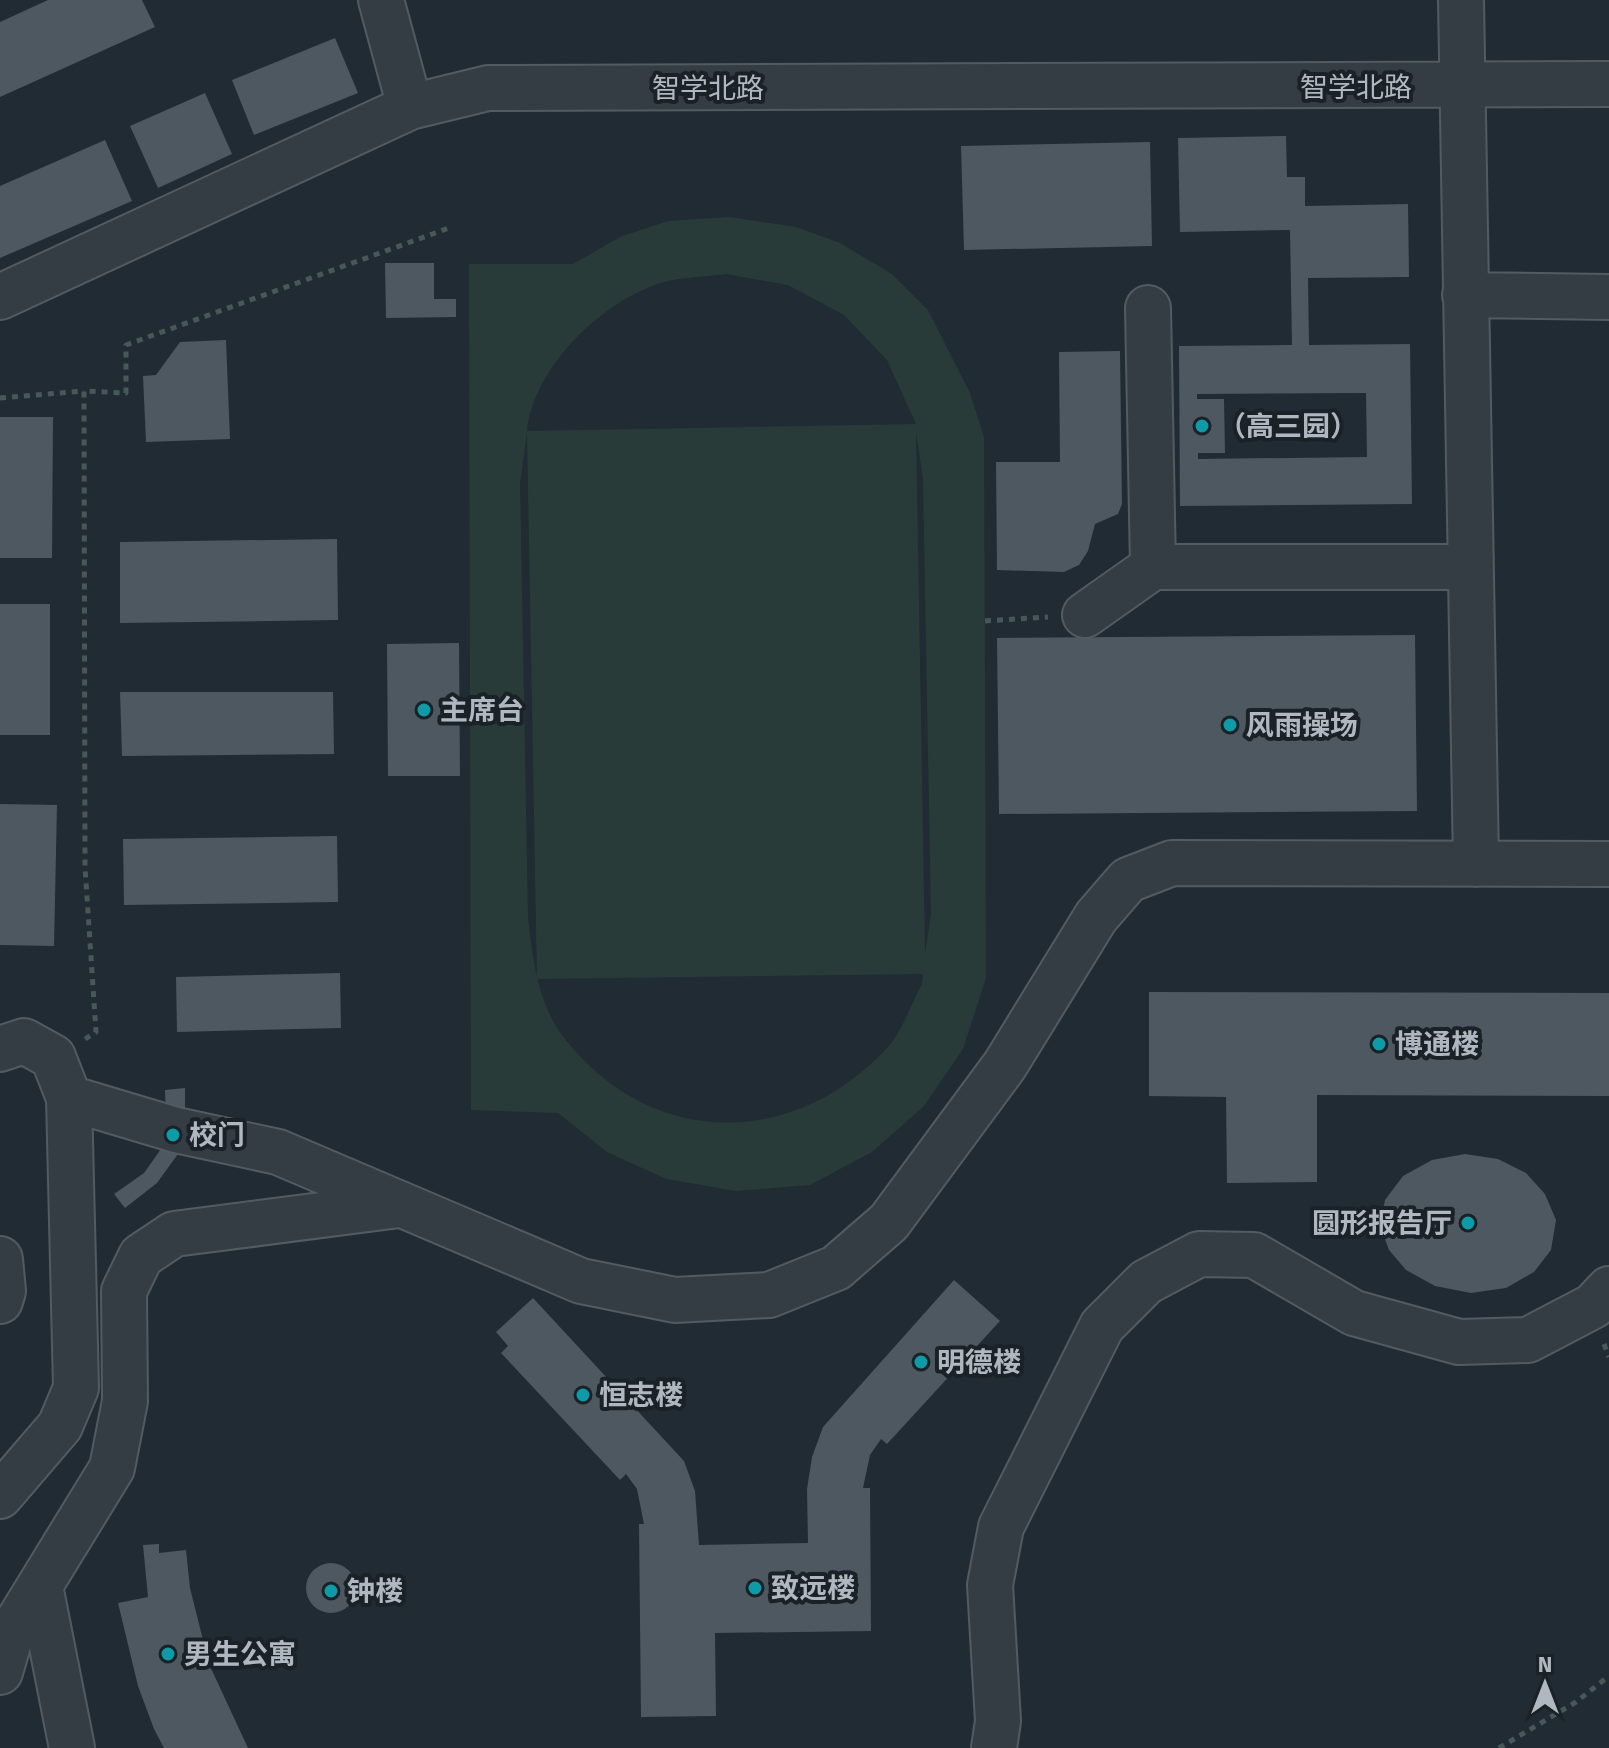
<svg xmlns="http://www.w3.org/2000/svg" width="1609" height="1748" viewBox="0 0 1609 1748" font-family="'Fira Sans','Noto Sans SC',sans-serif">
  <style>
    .green { fill: #293b39; fill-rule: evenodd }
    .building { fill: #4d5861; fill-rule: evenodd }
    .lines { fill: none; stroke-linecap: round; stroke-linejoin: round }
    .minor-casing { stroke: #525b62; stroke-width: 48 }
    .path { stroke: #485858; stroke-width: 5; stroke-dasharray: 6 6; stroke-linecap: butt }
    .minor { stroke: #353d44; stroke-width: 44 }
    .culture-dot { fill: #0f9aa8; stroke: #1a2228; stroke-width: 3 }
    .labels { text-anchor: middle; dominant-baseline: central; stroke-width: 8; stroke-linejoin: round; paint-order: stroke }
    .street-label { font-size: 28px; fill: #afb8c1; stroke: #1a2228 }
    .poi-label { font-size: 28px; font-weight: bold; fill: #afb8c1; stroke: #1a2228; text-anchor: start }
  </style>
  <rect width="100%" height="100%" fill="#212b33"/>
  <!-- green -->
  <path class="green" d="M729 217 796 227 840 243 892 274 928 310 970 393 984 437 986 978 963 1049 924 1106 872 1152 810 1185 736 1191 666 1179 607 1152 558 1113 471 1110 469 264H573L620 237 668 221ZM726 274 788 285 844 315 887 360 916 424 527 431C533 367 604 299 664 282 683 277 706 277 726 274ZM527 432 537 979 923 974 922 984C911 1004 902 1032 887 1048 793 1149 652 1149 565 1039 538 1005 533 960 528 918L520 484ZM916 432 923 479 931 914 925 954Z"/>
  <!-- building -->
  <path class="building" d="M48 0H142L155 27 0 97V22Z
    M335 38 358 93 254 135 232 80Z
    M205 93 232 154 158 188 130 126Z
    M1286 136 1287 177H1305V206L1408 204 1409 277 1308 278 1309 345 1410 344 1412 504 1180 506 1179 346 1292 345 1290 230 1180 232 1178 138ZM1366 393 1367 457 1198 459V453H1225L1224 399H1197V394Z
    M105 140 132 201 0 258V186Z
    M1150 142 1152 246 964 250 961 146Z
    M385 263H434V299H456V317L386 318Z
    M226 340 230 439 146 442 143 376 156 375 180 342Z
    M1120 351 1122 504 1118 514 1095 524 1088 551 1079 565 1064 572 997 570 996 462H1060L1059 352Z
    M0 417H53L52 558H0Z
    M337 539 338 620 120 623V542Z
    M0 604H50V735H0Z
    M1415 635 1417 811 999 814 997 638Z
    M459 643 460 776H388L387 644Z
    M120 692H333L334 754 122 756Z
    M0 804 57 805 54 946 0 945Z
    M337 836 338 902 124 905 123 839Z
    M340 973 341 1028 177 1032 176 977Z
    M1149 992 1609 993V1096L1317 1095V1182L1227 1183 1226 1097 1149 1096Z
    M185 1088V1120L178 1154 157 1183 125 1208 114 1194 144 1173 161 1149 166 1117 165 1090Z
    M1465 1154 1498 1159 1526 1173 1545 1194 1556 1220 1551 1250 1534 1272 1506 1288 1471 1293 1435 1286 1406 1270 1389 1250 1380 1226 1385 1200 1403 1176 1432 1160Z
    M954 1280 1000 1321 887 1444 881 1439 870 1455 863 1488H870L871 1631 715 1633 716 1716 641 1717 639 1524H644L637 1489 626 1474 620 1480 501 1353 508 1346 496 1332 533 1298 684 1461 695 1491 699 1545 808 1543 807 1489 812 1457 823 1427Z
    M159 1544V1553L186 1550 190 1588 209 1664 248 1748H164L154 1729 138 1686 118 1603 148 1597 143 1545Z
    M306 1588a25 25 0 1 1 50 0a25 25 0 1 1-50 0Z"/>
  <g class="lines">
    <!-- minor casing -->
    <g class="minor-casing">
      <path id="minor" d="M381 0 410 107
        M1461 0 1476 864
        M1465 295 1609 297
        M0 297 410 107 488 88 1609 84
        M1148 308 1153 567
        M1085 615 1153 567H1470
        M0 1049 24 1041 53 1057 69 1098 76 1388 60 1426 0 1496
        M69 1098 176 1130 278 1152 581 1281 675 1300 769 1295 836 1268 889 1222 1005 1065 1096 917 1128 880 1172 863 1609 864
        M0 1259 3 1291 0 1301
        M40 1586 72 1748
        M0 1672 12 1631 112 1468 125 1401 124 1291 141 1256 174 1234 399 1205
        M994 1748 998 1721 990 1585 1001 1527 1102 1326 1146 1282 1199 1254 1254 1255 1354 1313 1459 1342 1528 1340 1593 1306 1609 1289"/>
    </g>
    <!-- path -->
    <path class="path" d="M0 398 84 391
      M985 621 1048 617
      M85 1039 96 1032 85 867 84 391 126 393V345L449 228
      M1604 1344 1609 1357
      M1499 1748 1576 1702 1609 1676"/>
    <!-- minor -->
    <use href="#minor" class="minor"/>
  </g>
  <!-- markers -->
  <g class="culture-dot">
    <circle cx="1202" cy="426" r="8"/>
    <circle cx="424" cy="710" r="8"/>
    <circle cx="1230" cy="725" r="8"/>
    <circle cx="1379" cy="1044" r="8"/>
    <circle cx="173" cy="1135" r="8"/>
    <circle cx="1468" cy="1223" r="8"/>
    <circle cx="921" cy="1362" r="8"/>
    <circle cx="583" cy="1395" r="8"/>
    <circle cx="755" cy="1588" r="8"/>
    <circle cx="331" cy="1591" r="8"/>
    <circle cx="168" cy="1654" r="8"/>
  </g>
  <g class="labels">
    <!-- street labels -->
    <g class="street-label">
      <text x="1356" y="87">智学北路</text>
      <text x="708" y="88">智学北路</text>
    </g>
    <!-- poi labels -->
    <g class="poi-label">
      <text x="1218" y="426">（高三园）</text>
      <text x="440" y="710">主席台</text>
      <text x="1246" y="725">风雨操场</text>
      <text x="1395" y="1044">博通楼</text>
      <text x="189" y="1135">校门</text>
      <text x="1452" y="1223" text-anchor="end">圆形报告厅</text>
      <text x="937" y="1362">明德楼</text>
      <text x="599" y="1395">恒志楼</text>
      <text x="771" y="1588">致远楼</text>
      <text x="347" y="1591">钟楼</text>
      <text x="184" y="1654">男生公寓</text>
    </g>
  </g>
  <!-- north arrow -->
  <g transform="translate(1545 1684)" stroke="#1a2228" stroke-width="6" paint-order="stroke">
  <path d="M0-6L14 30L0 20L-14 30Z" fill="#afb8c1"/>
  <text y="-12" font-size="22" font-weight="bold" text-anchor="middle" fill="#afb8c1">N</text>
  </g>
</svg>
